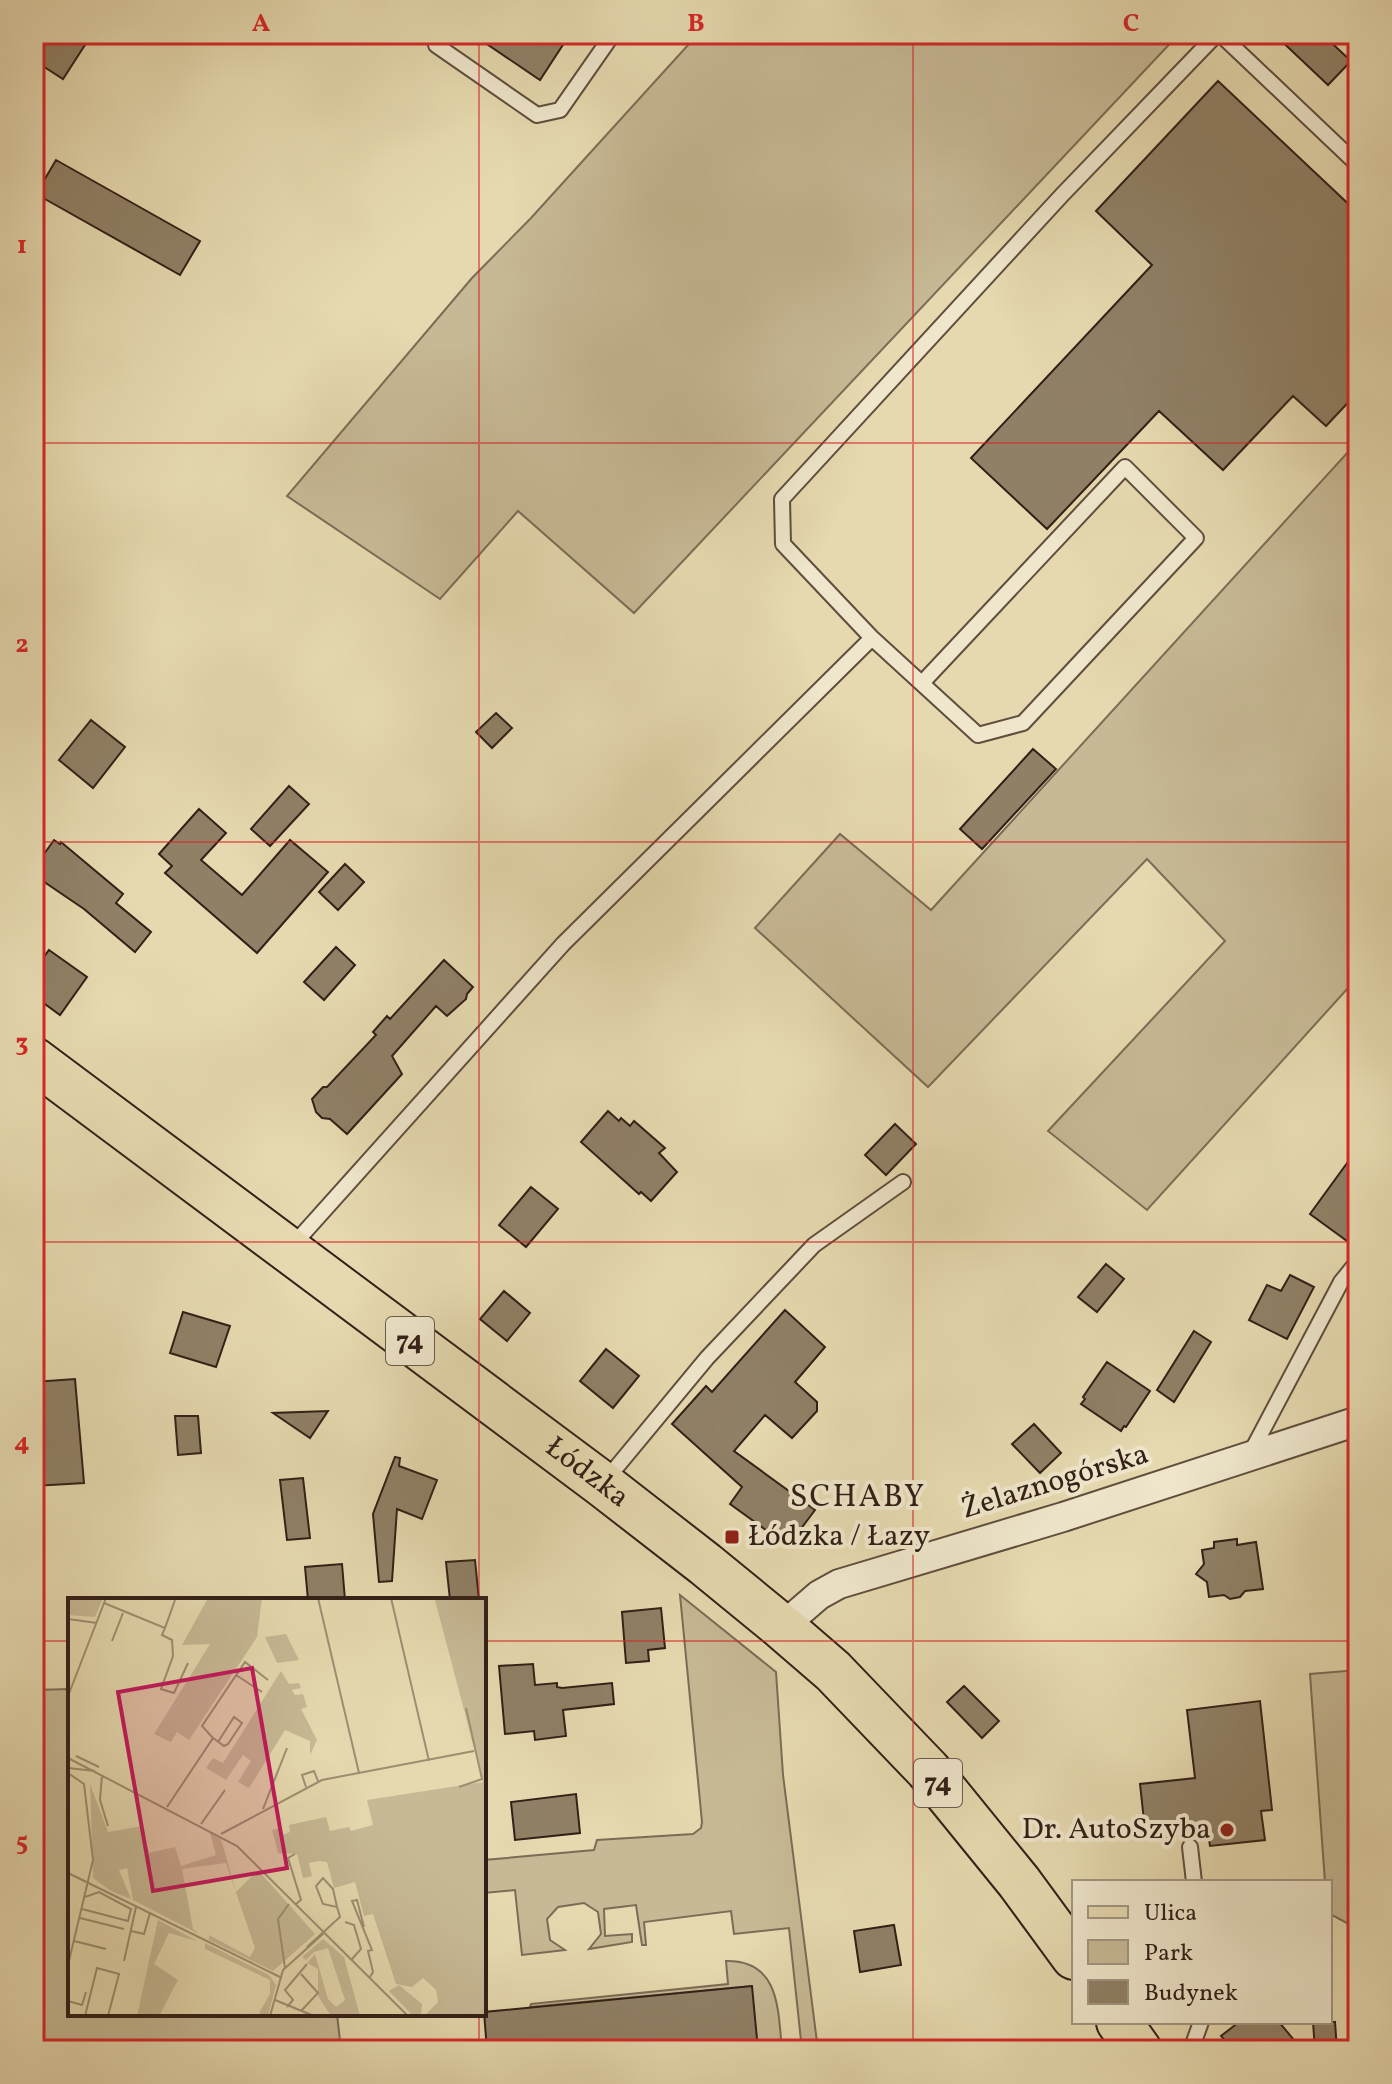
<svg xmlns="http://www.w3.org/2000/svg" width="1392" height="2084" viewBox="0 0 1392 2084" font-family="Vollkorn,serif">
  <style>
    .green { fill: #c7b995; stroke: #7c6c56; stroke-width: 2 }
    .building { fill: #908066; stroke: #321f17; stroke-width: 2 }
    .lines { fill: none; stroke-linecap: round; stroke-linejoin: round }
    .lane-casing { stroke: #5f4e3d; stroke-width: 18 }
    .street-casing { stroke: #5f4e3d; stroke-width: 32 }
    .primary-casing { stroke: #321f17; stroke-width: 48 }
    .lane { stroke: #efe6cb; stroke-width: 14 }
    .street { stroke: #efe6cb; stroke-width: 28 }
    .primary { stroke: #e6d9af; stroke-width: 44 }
    .grid { fill: none; stroke: #d62828; stroke-width: 2; stroke-opacity: 0.55 }
    .poi-dot { fill: #8f2418; stroke: #efe6cb; stroke-width: 3 }
    .labels { text-anchor: middle; dominant-baseline: central; stroke-width: 8; stroke-linejoin: round; paint-order: stroke }
    .shield { fill: #efe6cb; stroke: #6b5b4d; stroke-width: 2 }
    .shield-label { font-size: 28px; font-weight: bold; fill: #321f17 }
    .street-label { font-size: 30px; fill: #321f17; stroke: #efe6cb }
    .poi-label { font-size: 30px; fill: #321f17; stroke: #efe6cb; text-anchor: start }
    .neighbourhood-label { font-size: 32px; letter-spacing: 2px; fill: #321f17; stroke: #efe6cb }
    .inset-road { fill: none; stroke: #9e8f72; stroke-width: 2 }
    .view { fill: #c2185b; fill-opacity: 0.15; stroke: #c2185b; stroke-width: 4 }
    .inset-edge { fill: none; stroke: #321f17; stroke-width: 4 }
    .neatline { fill: none; stroke: #d62828; stroke-width: 3 }
    .grid-label { font-size: 26px; text-anchor: middle; font-weight: bold; fill: #d62828 }
  </style>
  <rect width="100%" height="100%" fill="#e6d9af"/>
  <filter id="stains"><feTurbulence type="fractalNoise" baseFrequency=".0025" numOctaves="4"/><feColorMatrix values="0 0 0 0 .2 0 0 0 0 .09 0 0 0 0 .02 0 0 0 .5 -.17"/></filter>
  <radialGradient id="worn" r=".72"><stop offset=".6" stop-color="#630" stop-opacity="0"/><stop offset="1" stop-color="#630" stop-opacity=".3"/></radialGradient>
  <!-- green -->
  <path class="green" d="M698 34H1179L634 613 518 511 440 599 287 496 472 278 531 218Z
    M1358 441V977L1147 1210 1048 1131 1225 941 1147 859 928 1087 755 928 840 834 931 910Z
    M680 1595 776 1672 783 1775 818 2050H802L789 1928 734 1934 731 1911 644 1922 646 1945H642L636 1905 604 1909 605 1936 632 1934V1942L589 1949 601 1934 598 1912 584 1903 558 1907 547 1919 550 1940 565 1950 522 1955 515 1890 484 1893V1860L594 1850 597 1840 693 1834 701 1828 702 1822Z
    M1358 1670V1929L1330 1914V1882H1325L1310 1674Z
    M70 1689V2014H337L341 2050H34V1690Z
    M726 1961C780 1960 778 2010 782 2050H758L751 1986 530 2007 531 2004 728 1984Z"/>
  <!-- building -->
  <path class="building" d="M52 34H92L63 79 35 61Z
    M472 34H570L540 80Z
    M1274 34H1322L1351 61 1328 85Z
    M1218 81 1358 213V392L1326 426 1293 396 1223 470 1159 411 1047 529 971 458 1152 265 1096 211Z
    M56 160 200 241 180 275 36 194Z
    M496 713 512 728 492 748 476 732Z
    M91 720 125 747 93 788 59 760Z
    M1033 749 1056 769 982 849 960 829Z
    M289 786 309 804 270 846 251 829Z
    M199 809 226 833 201 860 242 895 290 840 328 872 257 953 165 873 172 866 159 854Z
    M54 840 60 844 61 842 123 894 116 903 151 932 135 952 84 909 34 875V868Z
    M345 864 364 882 338 910 319 892Z
    M336 947 355 965 324 1000 304 982Z
    M49 950 87 977 60 1015 34 996V970Z
    M444 960 473 987 467 994 466 999 447 1016 436 1006 392 1056 402 1074 347 1134 330 1119 322 1118 316 1112 312 1099 323 1087H327L376 1035 373 1032 387 1016 390 1019Z
    M608 1111 619 1121 621 1118 630 1126 634 1121 665 1148 659 1153 677 1172 651 1201 641 1192 639 1194 581 1142Z
    M895 1124 916 1144 886 1175 865 1155Z
    M1358 1148V1249L1310 1214Z
    M531 1187 558 1209 526 1247 499 1225Z
    M1106 1264 1124 1279 1097 1312 1078 1297Z
    M1290 1275 1314 1287 1287 1339 1249 1320 1267 1285 1281 1291Z
    M504 1291 530 1313 507 1341 480 1319Z
    M785 1310 825 1347 795 1382 817 1402V1411L792 1438 765 1415 734 1451 815 1510 788 1546 730 1504 742 1487 672 1424 706 1386 712 1392Z
    M183 1312 230 1326 216 1367 170 1353Z
    M1194 1331 1211 1342 1174 1402 1157 1390Z
    M606 1349 639 1376 613 1408 580 1381Z
    M1107 1362 1150 1391 1126 1427 1124 1426 1121 1431 1081 1404 1085 1399 1083 1397Z
    M75 1379 84 1483 34 1486V1382Z
    M328 1411 310 1438 273 1413Z
    M175 1416H198L201 1453 178 1455Z
    M1034 1424 1061 1453 1040 1473 1012 1444Z
    M395 1457 400 1458 399 1466 437 1480 422 1519 397 1509 392 1581 379 1582 373 1514Z
    M303 1478 310 1538 287 1540 280 1480Z
    M1237 1539V1545L1256 1542 1263 1589 1245 1591 1240 1597 1230 1599 1224 1595 1209 1597 1207 1582 1196 1574 1204 1564 1202 1550 1214 1548V1542Z
    M475 1560 479 1600H450L446 1562Z
    M342 1564 345 1600H308L305 1567Z
    M661 1608 665 1648 648 1650 649 1661 626 1663 622 1612Z
    M533 1664 535 1685 557 1683V1687L562 1688 612 1683 614 1704 563 1710 566 1736 535 1740 534 1731 505 1734 499 1666Z
    M964 1686 999 1721 982 1738 947 1702Z
    M1260 1701 1272 1810 1261 1811 1265 1840 1210 1846 1208 1833 1146 1839 1140 1784 1195 1778 1187 1710Z
    M576 1794 580 1833 515 1840 511 1802Z
    M894 1925 901 1965 860 1972 854 1931Z
    M752 1986 758 2050H487L484 2012Z
    M1239 2022H1279L1294 2040 1282 2050H1233L1221 2036Z
    M1313 2022H1335L1337 2050H1315Z"/>
  <g class="lines">
    <!-- lane casing -->
    <g class="lane-casing">
      <path id="lane" d="M434 34 436 45 537 115 560 110 613 34
        M1220 34 1358 165
        M872 638 978 735 1023 723 1196 538 1125 467 922 683
        M293 1245 563 944 872 638 783 544 782 499 1062 195 1217 34
        M1249 1456 1341 1282 1358 1261
        M605 1481 707 1358 814 1245 903 1182
        M1190 1847 1194 1882
        M1191 2050 1201 2022"/>
    </g>
    <!-- street casing -->
    <g class="street-casing">
      <path id="street" d="M782 1627 819 1595 839 1584 1063 1517 1358 1421"/>
    </g>
    <!-- primary casing -->
    <g class="primary-casing">
      <g id="primary">
        <path id="s1" d="M34 1060 602 1484 705 1564 782 1627 833 1671 928 1770 1019 1882 1074 1957"/>
        <path d="M1119 2022 1139 2050"/>
      </g>
    </g>
    <!-- lane -->
    <use href="#lane" class="lane"/>
    <!-- street -->
    <use href="#street" class="street"/>
    <!-- primary -->
    <use href="#primary" class="primary"/>
  </g>
  <!-- grid -->
  <path class="grid" d="M479 34V1600M913 34V2050M34 443H1358M34 842H1358M34 1242H1358M34 1641H70M484 1641H1358M479 2014V2050"/>
  <!-- markers -->
  <g class="poi-dot">
    <rect x="724" y="1529" width="16" height="16" rx="4"/>
    <circle cx="1227" cy="1830" r="8"/>
  </g>
  <g class="labels">
    <!-- shield labels -->
    <g class="shield">
      <rect x="386" y="1317" width="48" height="48" rx="6"/>
      <rect x="914" y="1759" width="48" height="48" rx="6"/>
    </g>
    <g class="shield-label">
      <text x="410" y="1341">74</text>
      <text x="938" y="1783">74</text>
    </g>
    <!-- street labels -->
    <g class="street-label">
      <text stroke="none"><textPath href="#s1" startOffset="690">Łódzka</textPath></text>
      <text transform="translate(1055 1482) rotate(-17)">Żelaznogórska</text>
    </g>
    <!-- poi labels -->
    <g class="poi-label">
      <text x="748" y="1537">Łódzka / Łazy</text>
      <text x="1211" y="1830" text-anchor="end">Dr. AutoSzyba</text>
    </g>
    <!-- neighbourhood labels -->
    <g class="neighbourhood-label">
      <text x="858" y="1498">SCHABY</text>
    </g>
  </g>
  <!-- overview -->
  <g transform="translate(68 1598)">
    <rect width="418" height="418" fill="#e6d9af"/>
    <path d="M0 0H35L27 19 0 17ZM140 0H194L189 39 121 142 109 134 103 144 86 136 142 46 114 47ZM350 0H418V418H356L370 404 368 392 355 380 344 389 328 386 305 316 296 318 287 284 266 290 259 264 250 263 241 265 244 278 235 280 229 256 210 255 204 232 212 230 214 237 222 234 221 227 258 219 262 233 281 229 283 233 305 227 299 202 415 184 367 2ZM218 36 231 62 209 65 197 39ZM213 73 221 86 231 85 233 90 224 92 227 97 235 96 239 109 233 111 249 142 242 157V143L217 132 181 190 170 184 183 163 175 157 158 182 138 170 145 160 155 165ZM22 186 40 234 74 228 81 255 107 249 113 268 148 257 142 235 153 241 168 294 190 272 247 336 205 373 141 342V337L182 359 187 350 158 265 114 271 125 331 131 336 65 302 59 270 51 272 63 301 43 293 25 280ZM90 322 129 343 101 335 86 366 110 382 92 416 69 418ZM255 341 276 359 292 418H263L250 398V371L239 365 247 356 260 401 268 409 277 402 260 350 246 354 238 362 234 359ZM137 345 201 377 208 387 200 418 191 415 202 396V382L137 351ZM331 387 354 406 353 418H345L321 393Z" fill="#c7b995"/>
    <path class="inset-road" d="M250 0 291 175M323 0 361 163M36 5 97 30 94 37 104 42 105 58 93 91 106 95 120 65M0 21 29 25M97 30 107 2M44 43 55 15M168 77 194 94M0 98 38 0M145 140 156 148 160 146 174 125 166 119 150 144M8 158 31 169M0 160 169 248 340 418M0 170 27 173M0 175 16 186 25 262 0 367M34 177 32 202 40 228M238 189 234 177 246 173 250 183M391 189 414 181 398 110M99 209 145 140 134 128 177 64 200 82M195 211 219 150M133 226 157 192M153 236 254 182 406 153M227 256 220 260 233 302 228 306M0 275 212 379M14 311 60 323 63 311 31 294 17 299M12 320 56 331M277 324 286 327 293 351 284 361M296 329 289 302 284 303 304 352 300 353 305 374 302 379M63 333 76 336 82 315M6 343 38 351M239 349 272 319 269 309 255 306 248 288 255 280 265 291 269 309M56 363 68 309M217 370 210 321 221 306M207 402 246 418M0 403 14 407 18 394M219 409 225 402 217 392 239 366M233 413 250 395 233 376M17 418 29 370 51 376 40 418M202 418 215 372 256 335"/>
    <path class="view" d="M184 70 219 270 85 293 50 94Z"/>
    <rect width="418" height="418" class="inset-edge"/>
  </g>
  <!-- margin -->
  <rect width="1392" height="2084" fill="none" stroke="#e6d9af" stroke-width="88"/>
  <!-- legend -->
  <rect x="1072" y="1880" width="260" height="144" fill="#efe6cb" stroke="#a39683" stroke-width="2"/>
  <rect x="1088" y="1906" width="40" height="12" fill="#e6d9af" stroke="#a39683" stroke-width="2"/>
  <text x="1144" y="1920" font-size="24" fill="#321f17">Ulica</text>
  <rect x="1088" y="1940" width="40" height="24" fill="#c7b995" stroke="#a39683" stroke-width="2"/>
  <text x="1144" y="1960" font-size="24" fill="#321f17">Park</text>
  <rect x="1088" y="1980" width="40" height="24" fill="#908066" stroke="#a39683" stroke-width="2"/>
  <text x="1144" y="2000" font-size="24" fill="#321f17">Budynek</text>
  <rect x="44" y="44" width="1304" height="1996" class="neatline"/>
  <g class="grid-label">
    <text x="261" y="31">A</text>
    <text x="696" y="31">B</text>
    <text x="1131" y="31">C</text>
    <text x="22" y="253">1</text>
    <text x="22" y="652">2</text>
    <text x="22" y="1051">3</text>
    <text x="22" y="1450">4</text>
    <text x="22" y="1850">5</text>
  </g>
  <rect width="100%" height="100%" filter="url(#stains)"/>
  <rect width="100%" height="100%" fill="url(#worn)"/>
</svg>
